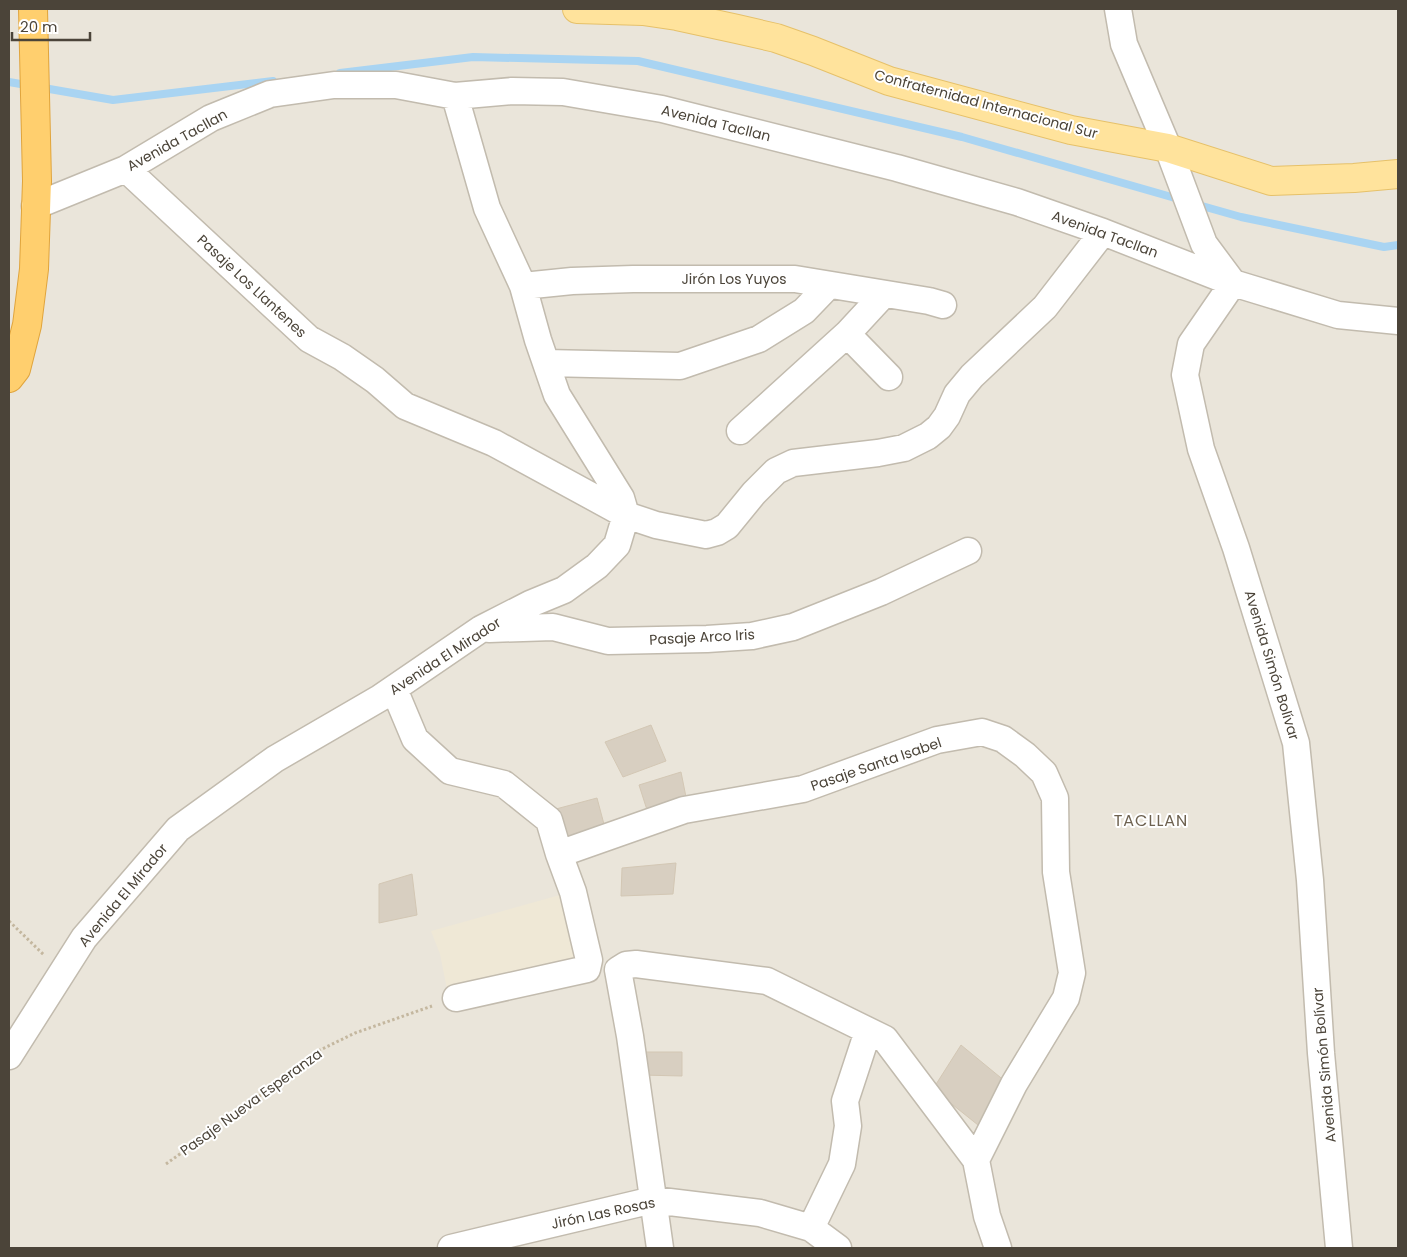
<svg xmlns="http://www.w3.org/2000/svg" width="1407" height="1257" viewBox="0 0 1407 1257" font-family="Poppins,sans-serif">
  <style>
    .residential { fill: #eae5da }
    .education { fill: #efe8d6 }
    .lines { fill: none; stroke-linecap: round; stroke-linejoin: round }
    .stream { stroke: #a9d4f2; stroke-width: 8 }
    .building { fill: #d8cfc1; stroke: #d3c7b4 }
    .minor-casing { stroke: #c2bbae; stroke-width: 29 }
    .major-casing { stroke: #e6c16a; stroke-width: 30 }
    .highway-casing { stroke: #e0a43c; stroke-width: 30 }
    .path { stroke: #c4b79f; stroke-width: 3; stroke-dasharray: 2.5 2.5; stroke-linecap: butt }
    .minor { stroke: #fff; stroke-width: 26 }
    .major { stroke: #ffe39c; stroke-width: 28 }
    .highway { stroke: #ffcf6e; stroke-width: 28 }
    .labels { text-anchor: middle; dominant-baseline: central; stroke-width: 4; stroke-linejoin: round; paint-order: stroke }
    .street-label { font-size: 14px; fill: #4b4439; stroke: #fff }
    .quarter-label { font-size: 16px; letter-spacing: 1px; fill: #6e6250; stroke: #fff }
  </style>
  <rect width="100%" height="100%" fill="#f6f3ec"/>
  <!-- residential -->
  <path class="residential" d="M9 9H1398V1248H9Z"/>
  <!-- education -->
  <path class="education" d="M567 893 583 965 448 994 440 954 431 931Z"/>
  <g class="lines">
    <!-- stream -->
    <path class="stream" d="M340 73 473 57 638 61 962 137 1182 200
      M9 82 113 100 273 81
      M1195 204 1241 217 1384 247 1398 245"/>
  </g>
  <!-- building -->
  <path class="building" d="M651 725 666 761 623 777 605 742Z
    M681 772 687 802 648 813 639 785Z
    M597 798 605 828 570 841 556 809Z
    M676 863 673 894 621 896 622 868Z
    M412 874 417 915 379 923V884Z
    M961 1045 1006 1082 978 1125 933 1089Z
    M641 1052H682V1076L641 1075Z"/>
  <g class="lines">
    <!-- minor casing -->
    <g class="minor-casing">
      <path id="minor" d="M1118 9 1124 44 1168 148 1204 244 1233 283
        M126 169 309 339 342 357 375 380 405 406 494 443 626 515 656 525 706 535 717 532 727 526 754 493 776 471 793 463 878 453 904 448 928 436 939 427 947 416 957 394 972 376 1045 307 1103 232
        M35 206 126 169 211 118 270 94 334 85H396L455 96 512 91 563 92 662 109 897 168 1017 202 1103 232 1233 283 1338 315 1398 321
        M1233 283 1191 344 1185 375 1201 449 1236 548 1296 743 1310 880 1321 1053 1339 1248
        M523 286 572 281 633 279H795L929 301 943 305
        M847 334 889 377
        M546 363 680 366 759 339 804 311 829 285
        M740 431 847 334 884 294
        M489 629 553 627 608 641 707 639 752 636 793 627 881 592 968 551
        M394 689 415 739 450 771 504 784 549 820 559 854 573 892 589 960 587 969 456 998
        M559 854 684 810 803 789 937 740 982 732 1003 739 1025 755 1044 773 1055 798 1056 872 1072 973 1066 998 1014 1084 976 1160
        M9 1056 84 938 178 829 275 759 380 698 481 629 530 604 564 590 597 566 617 545 626 515 621 498 557 395 538 340 523 286 487 208 455 96
        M811 1228 842 1164 848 1126 845 1101 868 1031
        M451 1248 653 1200 760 1213 811 1228 838 1248
        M660 1248 630 1036 618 970 626 965 636 964 767 981 885 1039 976 1160 987 1216 998 1248"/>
    </g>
    <!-- major casing -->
    <g class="major-casing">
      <path id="major" d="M577 9 643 11 677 16 737 29 776 38 813 51 889 81 1071 130 1168 148 1271 181 1354 178 1398 174"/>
    </g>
    <!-- highway casing -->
    <g class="highway-casing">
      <path id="highway" d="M9 378 16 369 27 325 34 269 37 181 33 9"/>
    </g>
    <!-- path -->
    <path class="path" d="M9 921 44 955
      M166 1164 245 1107 316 1052 355 1033 432 1006"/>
    <!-- minor -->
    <use href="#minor" class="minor"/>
    <!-- major -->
    <use href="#major" class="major"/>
    <!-- highway -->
    <use href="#highway" class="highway"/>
  </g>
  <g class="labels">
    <!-- street labels -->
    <g class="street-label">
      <text transform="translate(986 104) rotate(15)">Confraternidad Internacional Sur</text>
      <text transform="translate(716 123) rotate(14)">Avenida Tacllan</text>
      <text transform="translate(177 140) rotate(-29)">Avenida Tacllan</text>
      <text transform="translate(1105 234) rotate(20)">Avenida Tacllan</text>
      <text x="734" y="279">Jirón Los Yuyos</text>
      <text transform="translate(252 286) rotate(43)">Pasaje Los Llantenes</text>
      <text transform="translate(702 637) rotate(-3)">Pasaje Arco Iris</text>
      <text transform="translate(445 656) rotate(-33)">Avenida El Mirador</text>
      <text transform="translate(1272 665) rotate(73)">Avenida Simón Bolívar</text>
      <text transform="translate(876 764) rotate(-19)">Pasaje Santa Isabel</text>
      <text transform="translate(123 895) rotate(-50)">Avenida El Mirador</text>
      <text transform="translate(1324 1065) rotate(-95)">Avenida Simón Bolívar</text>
      <text transform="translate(251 1102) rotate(-36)">Pasaje Nueva Esperanza</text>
      <text transform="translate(603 1213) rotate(-12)">Jirón Las Rosas</text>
    </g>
    <!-- quarter labels -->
    <g class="quarter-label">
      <text x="1151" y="820">TACLLAN</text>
    </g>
  </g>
  <!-- border -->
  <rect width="1407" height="1257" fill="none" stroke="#4b4439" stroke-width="20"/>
  <!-- scale -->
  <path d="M12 32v8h78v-8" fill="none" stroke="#4b4439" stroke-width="2.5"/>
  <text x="20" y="32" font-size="15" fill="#4b4439" stroke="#ffffff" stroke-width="4" paint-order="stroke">20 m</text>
</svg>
